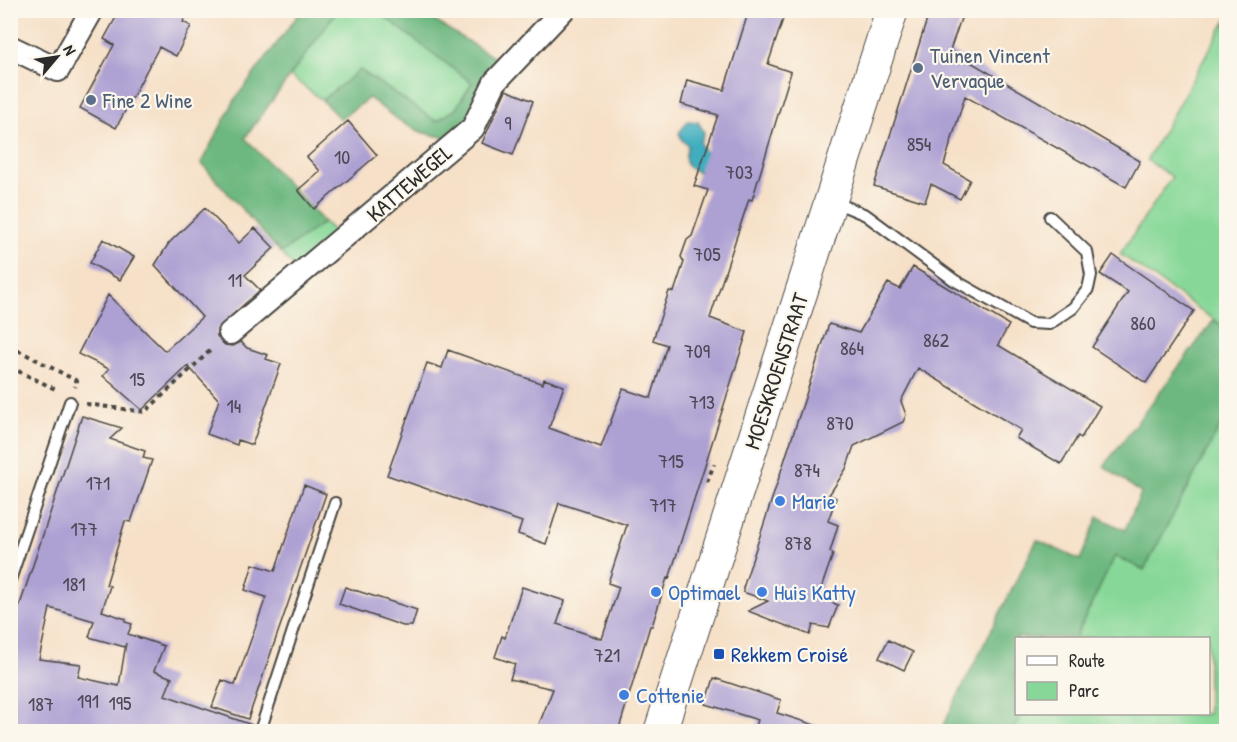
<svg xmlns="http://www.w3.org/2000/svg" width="1237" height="742" viewBox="0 0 1237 742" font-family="'Patrick Hand',sans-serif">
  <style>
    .green { fill: #87d898; stroke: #598262; stroke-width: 1.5 }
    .forest { fill: #6db880; stroke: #4c7256; stroke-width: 1.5 }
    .water { fill: #41aebf; stroke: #366c75; stroke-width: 1.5 }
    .building { fill: #ada0d3; fill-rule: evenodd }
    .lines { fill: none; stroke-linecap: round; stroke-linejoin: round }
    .lane-casing { stroke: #494642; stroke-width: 14 }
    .street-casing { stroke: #494642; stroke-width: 26 }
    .secondary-casing { stroke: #494642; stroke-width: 34 }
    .path { stroke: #494642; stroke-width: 4; stroke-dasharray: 4.5 4.5; stroke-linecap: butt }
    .lane { stroke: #fff; stroke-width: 10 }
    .street { stroke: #fff; stroke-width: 22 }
    .secondary { stroke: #fff; stroke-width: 32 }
    .service-dot { fill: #5c6f8a; stroke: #fbf7ec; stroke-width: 2 }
    .shop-dot { fill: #3f7fe0; stroke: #fbf7ec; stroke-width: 2 }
    .transit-dot { fill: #1a4fb4; stroke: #fbf7ec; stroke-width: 2 }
    .labels { text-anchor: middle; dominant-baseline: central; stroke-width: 4.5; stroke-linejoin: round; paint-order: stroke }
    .number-label { font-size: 20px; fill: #4c4855 }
    .service-label { font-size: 22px; fill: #4e5e75; stroke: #fbf7ec; text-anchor: start }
    .street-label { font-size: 22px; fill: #2b2b2b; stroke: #fbf7ec }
    .shop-label { font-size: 22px; fill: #366cbe; stroke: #fbf7ec; text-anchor: start }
    .transit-label { font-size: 22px; fill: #164399; stroke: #fbf7ec; text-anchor: start }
  </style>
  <rect width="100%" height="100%" fill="#fbf7ec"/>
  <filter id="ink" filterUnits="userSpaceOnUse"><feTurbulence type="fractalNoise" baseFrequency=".0167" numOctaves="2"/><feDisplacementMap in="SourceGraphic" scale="12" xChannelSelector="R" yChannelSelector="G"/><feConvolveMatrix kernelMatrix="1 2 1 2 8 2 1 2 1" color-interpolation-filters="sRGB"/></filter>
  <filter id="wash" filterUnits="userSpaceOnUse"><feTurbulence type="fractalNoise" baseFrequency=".008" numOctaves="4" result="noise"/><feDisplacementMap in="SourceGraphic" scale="24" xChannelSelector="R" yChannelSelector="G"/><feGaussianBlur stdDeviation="1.35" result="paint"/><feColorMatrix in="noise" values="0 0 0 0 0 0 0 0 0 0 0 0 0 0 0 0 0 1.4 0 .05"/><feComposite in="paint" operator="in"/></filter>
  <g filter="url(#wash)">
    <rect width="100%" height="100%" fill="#f6e0c7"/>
    <!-- green -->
    <path class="green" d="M377 10 472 83 455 110 436 121 360 70 322 100 290 76 337 11Z
      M1226 20V328L1120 254 1172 177 1147 160Z
      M324 222 337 235 295 269 281 253Z
      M1226 415V731L1013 732 1022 714H1208V638H1075L1115 556 1144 569Z"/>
    <!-- forest -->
    <path class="forest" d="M301 11H337L245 138 324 222 281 253 201 163 236 98Z
      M377 11H419L501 62 476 106 453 138C412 135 400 121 369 98L340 119 322 100 360 70 436 121 455 110 472 83Z
      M1214 320 1226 328V415L1144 570 1115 556 1075 638H1016V714H1022L1013 731H940L1037 540 1080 560 1098 517 1125 530 1141 493 1104 466Z"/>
    <!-- water -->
    <path class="water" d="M688 121 698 122 704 132 700 143 706 154 701 171 697 172 687 166 685 158 688 145 682 140 679 133Z"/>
    <g id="blocks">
      <!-- building -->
      <path class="building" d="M120 10H189L183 22 191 26 176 56 159 47 116 128 80 108 114 45 104 39Z
        M749 10H786L768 64 791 72 752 200 749 199 710 318 747 332 669 579 667 578 652 626H650L618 732H536L553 689 510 679 515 664 495 657 502 636 505 638 522 587 565 601 557 624 602 639 619 587 608 583 627 525 559 503 546 544 518 534 522 522 387 475 427 363 442 368 448 350 543 384 544 379 564 386 549 428 601 447 623 389 651 398 667 345 653 340 669 291 674 292 684 262 681 257 687 240 692 236 708 190 694 186 718 115 681 104 687 80 724 90Z
        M930 10H964L950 50 1140 161 1126 187 965 96 944 165 970 180 960 199 931 184 925 202 874 186Z
        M506 90 533 101 513 155 482 143Z
        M348 121 377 155 314 209 298 190 320 171 307 157Z
        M205 208 239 243 255 228 274 248 245 275 260 290 217 329V336L225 345 233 346 241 342 247 348 268 355 266 359 281 364 252 445 238 440 237 445 207 434 219 400 188 366 142 410 103 376 109 369 78 354 108 295 165 351 202 317 155 265 169 243Z
        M103 239 134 257 120 280 90 263Z
        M1113 255 1194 311 1146 383 1092 347 1128 292 1100 274Z
        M913 267 1009 325 998 345 1100 406 1081 438 1078 436 1061 464 1016 438 1021 430 918 368 901 401 906 415 903 422 854 446 846 469 829 495 836 498 828 521 838 525 830 552 833 554 818 597 838 605 829 628 813 625 810 635 748 611 768 601 743 592V588L829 324 859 333 888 283 900 289Z
        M82 416 122 428 110 439 145 451 143 458 152 460 131 522 125 521 106 585 110 586 102 611 126 619 125 622 132 624 128 634 164 646 154 671 172 678 165 695 252 725 249 732H10V647L14 630 12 629ZM50 608 94 621 89 637 125 647 126 643 119 686 78 677 81 664 39 659Z
        M304 485 326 494 248 719 212 707 222 680 235 685 266 597 245 590 253 564 275 571Z
        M345 587 417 610 412 626H403L339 604Z
        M888 640 913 652 904 670 879 658Z
        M714 678 781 700 777 713 821 727 820 732H754L758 720 706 704Z"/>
    </g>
  </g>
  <g filter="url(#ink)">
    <use href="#blocks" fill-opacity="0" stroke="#494642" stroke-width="1.5"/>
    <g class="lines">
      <!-- lane casing -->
      <g class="lane-casing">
        <path id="lane" d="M832 201 866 215 954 280 1030 323 1049 324 1073 308 1088 289 1091 275 1087 252 1050 217
          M10 580 70 402
          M256 732 261 728 335 503"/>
      </g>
      <!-- street casing -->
      <g class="street-casing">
        <path id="street" d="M10 47 58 70 92 10
          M230 333 473 128 495 82 563 10"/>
      </g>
      <!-- secondary casing -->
      <g class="secondary-casing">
        <path id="secondary" d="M660 732 892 10"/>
      </g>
      <!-- path -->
      <path class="path" d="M10 346 77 381 75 387
        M10 367 57 390
        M86 404 145 412 212 349
        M707 482 714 464"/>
      <!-- lane -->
      <use href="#lane" class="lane"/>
      <!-- street -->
      <use href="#street" class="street"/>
      <!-- secondary -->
      <use href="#secondary" class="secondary"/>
    </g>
  </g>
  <!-- markers -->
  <g class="service-dot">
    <circle cx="918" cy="68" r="6"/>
    <circle cx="91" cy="100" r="6"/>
  </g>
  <g class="shop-dot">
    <circle cx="780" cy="501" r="6"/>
    <circle cx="656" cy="592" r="6"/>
    <circle cx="762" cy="592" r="6"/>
    <circle cx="624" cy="695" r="6"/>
  </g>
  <rect class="transit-dot" x="713" y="648" width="12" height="12" rx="3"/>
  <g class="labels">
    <!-- number labels -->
    <g class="number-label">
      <text x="508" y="122">9</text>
      <text x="919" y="143">854</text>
      <text x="342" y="156">10</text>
      <text x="739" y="171">703</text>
      <text x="707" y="253">705</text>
      <text x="235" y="279">11</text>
      <text x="1143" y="322">860</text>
      <text x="936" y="339">862</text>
      <text x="852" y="347">864</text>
      <text x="697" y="350">709</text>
      <text x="137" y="378">15</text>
      <text x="702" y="401">713</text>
      <text x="234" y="405">14</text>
      <text x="840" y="422">870</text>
      <text x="671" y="460">715</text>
      <text x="807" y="469">874</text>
      <text x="98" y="482">171</text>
      <text x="663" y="504">717</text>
      <text x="84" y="528">177</text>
      <text x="798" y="542">878</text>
      <text x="74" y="583">181</text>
      <text x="607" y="654">721</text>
      <text x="88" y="700">191</text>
      <text x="120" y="702">195</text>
      <text x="41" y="703">187</text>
    </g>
    <!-- service labels -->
    <g class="service-label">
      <text x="930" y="55">Tuinen Vincent<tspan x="930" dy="25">Vervaque</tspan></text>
      <text x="103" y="100">Fine 2 Wine</text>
    </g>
    <!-- street labels -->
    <g class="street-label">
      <text transform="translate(409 183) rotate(-41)">KATTEWEGEL</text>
      <text transform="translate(776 371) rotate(-72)">MOESKROENSTRAAT</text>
    </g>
    <!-- shop labels -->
    <g class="shop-label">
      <text x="792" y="501">Marie</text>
      <text x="668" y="592">Optimael</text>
      <text x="774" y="592">Huis Katty</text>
      <text x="636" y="695">Cottenie</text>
    </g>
    <!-- transit labels -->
    <g class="transit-label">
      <text x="731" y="654">Rekkem Croisé</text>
    </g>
  </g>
  <!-- margin -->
  <rect width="1237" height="742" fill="none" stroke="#fbf7ec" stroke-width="36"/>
  <!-- legend -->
  <rect x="1015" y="637" width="195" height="78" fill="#fbf7ec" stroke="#a8a59f" stroke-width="1.5"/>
  <rect x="1027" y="656" width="30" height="9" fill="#ffffff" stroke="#a8a59f" stroke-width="1.5"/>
  <text x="1069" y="667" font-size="18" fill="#2b2b2b">Route</text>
  <rect x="1027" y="682" width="30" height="18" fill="#87d898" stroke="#a8a59f" stroke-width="1.5"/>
  <text x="1069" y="697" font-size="18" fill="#2b2b2b">Parc</text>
  <!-- north arrow -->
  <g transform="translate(57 57) rotate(61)" stroke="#fbf7ec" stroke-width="4.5" paint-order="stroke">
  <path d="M0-4.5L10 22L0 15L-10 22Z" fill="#2b2b2b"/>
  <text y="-9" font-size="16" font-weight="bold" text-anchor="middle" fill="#2b2b2b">N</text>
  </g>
</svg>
